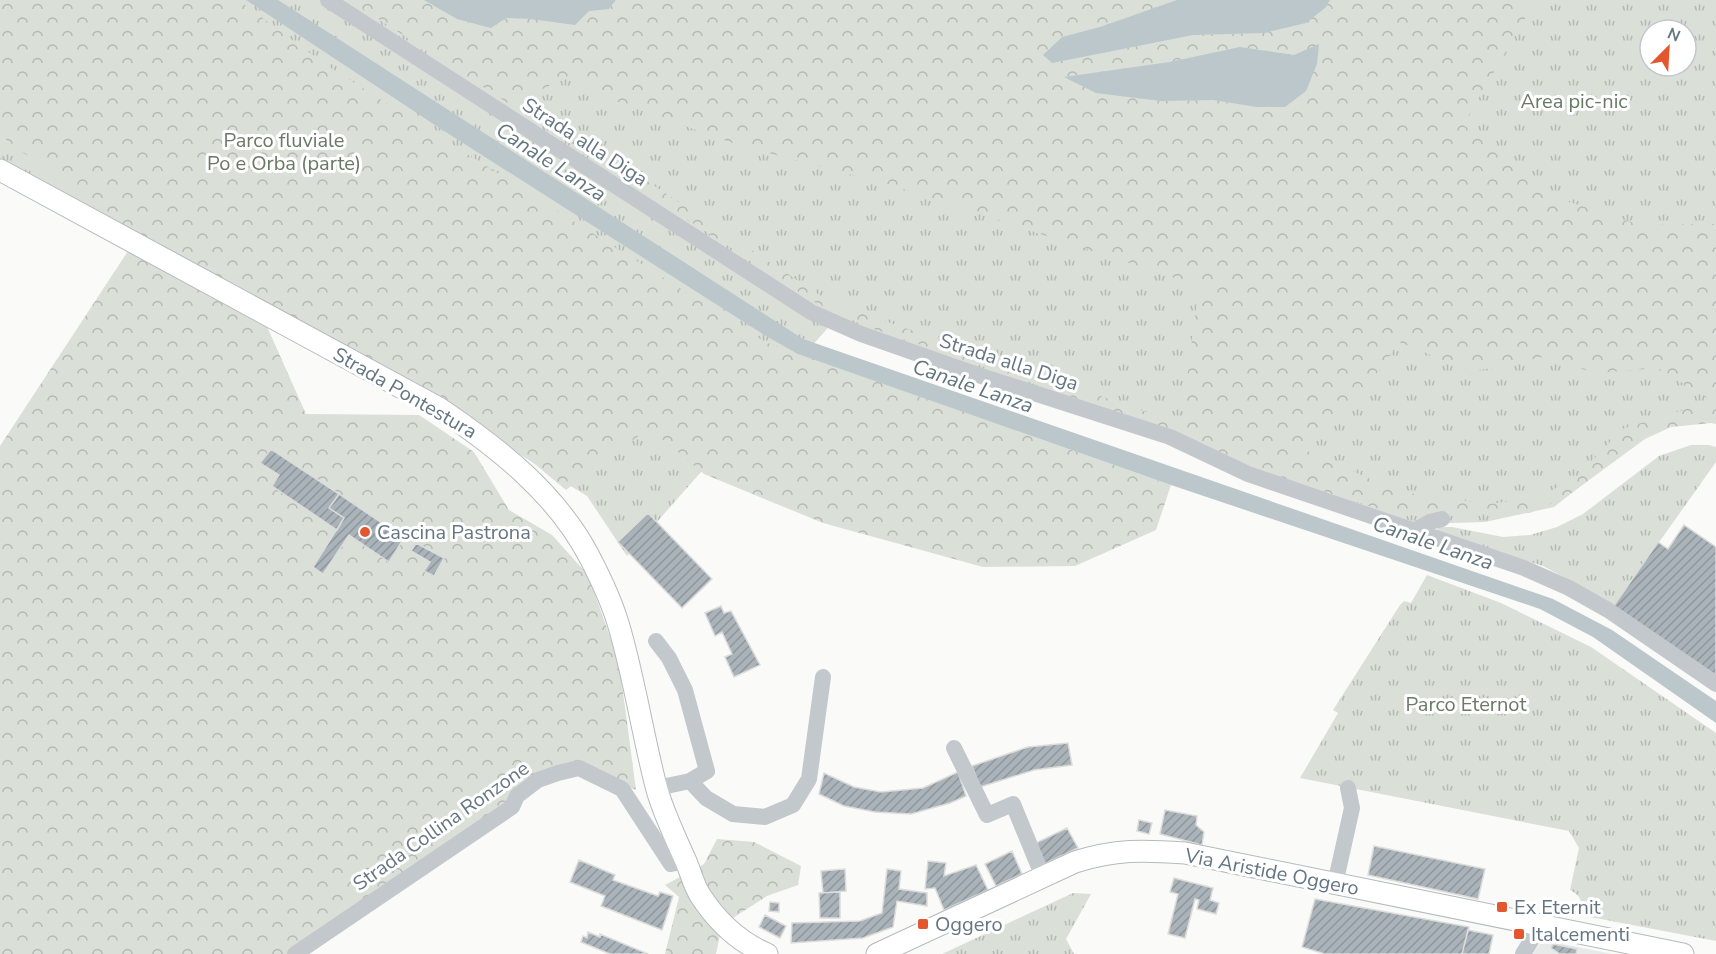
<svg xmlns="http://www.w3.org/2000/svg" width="1716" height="954" viewBox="0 0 1716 954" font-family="'Nunito Sans',sans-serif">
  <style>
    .built { fill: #e8e9e9 }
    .grass { fill: url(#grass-tufts); fill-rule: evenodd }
    .forest { fill: url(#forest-crowns); fill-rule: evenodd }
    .water { fill: #bbc7cb }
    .building { fill: url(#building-hatch); stroke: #dcdcda; stroke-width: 1.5 }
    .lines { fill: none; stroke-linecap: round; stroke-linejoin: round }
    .major-casing { stroke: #b5babe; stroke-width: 23 }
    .minor { stroke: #c3c8cc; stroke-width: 16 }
    .major { stroke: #fff; stroke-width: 21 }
    .poi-dot { fill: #e4572e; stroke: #fff; stroke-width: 2 }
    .labels { text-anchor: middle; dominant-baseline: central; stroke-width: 6; stroke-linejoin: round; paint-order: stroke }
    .park-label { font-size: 20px; fill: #687a64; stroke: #fff }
    .street-label { font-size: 20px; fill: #657683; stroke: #fff }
    .poi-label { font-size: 20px; fill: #657683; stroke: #fff; text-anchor: start }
    .water-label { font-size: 21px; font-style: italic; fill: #60757c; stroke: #fff }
  </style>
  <defs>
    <pattern id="grass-tufts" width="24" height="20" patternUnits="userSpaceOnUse" patternTransform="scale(1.5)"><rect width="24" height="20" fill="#dadfd7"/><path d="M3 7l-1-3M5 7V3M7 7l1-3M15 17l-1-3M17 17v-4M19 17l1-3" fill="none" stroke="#b4b9b4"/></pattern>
    <pattern id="forest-crowns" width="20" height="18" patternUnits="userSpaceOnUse" patternTransform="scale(1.5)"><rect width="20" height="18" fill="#dadfd7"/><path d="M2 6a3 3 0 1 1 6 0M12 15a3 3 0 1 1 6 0" fill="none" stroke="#b4b9b4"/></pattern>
    <pattern id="building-hatch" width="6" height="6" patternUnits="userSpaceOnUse" patternTransform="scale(1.5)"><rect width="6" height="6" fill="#aab3b9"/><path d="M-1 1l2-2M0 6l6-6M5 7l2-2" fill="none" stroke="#8e969c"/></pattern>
  </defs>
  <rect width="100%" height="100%" fill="#fafaf8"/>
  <!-- built -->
  <path class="built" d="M1542 940 1613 954H1533Z"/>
  <!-- grass -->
  <path class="grass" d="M0 0H1716V424L1696 415 1644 436 1554 507 1485 522 1419 524 833 322 627 556 587 496 493 438 0 163ZM1650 30H1686V66H1650Z
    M1691 445H1709L1716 447V462L1613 607 1576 584 1543 566 1435 532 1439 527H1452L1503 537 1530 535 1557 527 1583 514 1659 456Z
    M1427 575 1501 603 1591 647 1716 733V941L1580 915C1582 902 1583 897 1570 890L1579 848 1569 831 1300 778 1338 713 1333 710 1400 605 1404 601 1411 603Z
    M1073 893 1091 894 1066 939 1074 954H942Z"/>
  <!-- forest -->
  <path class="forest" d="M0 0H238L326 65 765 342 1171 485 1156 530 1075 566 983 567 823 523 704 474 649 428 566 490 489 426 112 219 0 135Z
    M349 0H424L457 19 491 28 506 18 531 19 609 9 616 0H1177L1100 27 1062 37 1043 55 1052 63 1193 35 1264 33 1325 8 1330 0H1548L1533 5 1463 125 1507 152 1542 193 1640 225 1716 224V424L1711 423 1671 427 1645 439 1566 497 1530 513 1491 514 1443 508 1403 517 1249 467 1180 434 865 326 816 303ZM1240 47 1294 55 1285 107H1257L1213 100 1161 101 1096 93 1065 77 1170 62ZM574 73 610 99 735 144 894 186 1199 286 1181 424 830 302 523 99ZM1399 342 1470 371 1509 366 1540 357 1596 373 1658 368 1712 401 1622 429 1579 475 1542 496 1490 504 1400 492 1305 450C1341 416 1372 384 1399 342Z
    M130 248 264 320 306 414 419 415 474 452 509 510 552 535 588 575 619 662 636 790 570 765 295 954H0V446Z
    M717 839 754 842 801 866 798 885 767 896 722 925 716 954H665L679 897 665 885 704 864Z"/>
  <!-- water -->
  <path class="water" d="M246 0H278L803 339 1553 599 1612 630 1716 701V723L1593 637 1540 609 1171 485 798 354 766 336 438 127Z
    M424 0H616L609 9 589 11 575 25 531 19 506 18 491 28 457 19Z
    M1177 0H1330L1325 8 1306 23 1264 33 1193 35 1052 63 1043 55 1062 37 1100 27Z
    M1319 44 1317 64 1306 91 1285 107H1257L1213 100 1161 101 1096 93 1064 77 1170 62 1240 47 1294 55Z"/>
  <!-- building -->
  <path class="building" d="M271 449 339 494 329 508 344 518 337 530 272 486 279 475 260 463Z
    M339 494 404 538 389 562 349 535 323 574 313 567 344 518 329 508Z
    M648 513 712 579 682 608 618 542Z
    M1684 525 1716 547V677L1613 607 1658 542 1668 549Z
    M416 543 444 558 434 576 424 571 430 562 411 551Z
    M721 606 724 613 731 611 760 665 734 677 725 657 732 654 722 632 715 636 705 613Z
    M1068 743 1072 765 1034 770 980 787 972 766 1028 747Z
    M958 772 966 796 950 803 911 814 875 812 844 806 819 794 824 773 854 787 881 792 923 788Z
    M1165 810 1197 816 1196 825 1204 832 1202 845 1160 834Z
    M1139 820 1152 823 1149 834 1137 831Z
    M1067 828 1078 848 1044 864 1036 849 1038 842Z
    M1374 846 1485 869 1478 899 1368 875Z
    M1012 851 1022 874 996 886 985 864Z
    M579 860 615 875 613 880 658 896 660 892 673 896 662 930 601 906 605 896 570 882Z
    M928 861 946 863 944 876 976 865 988 890 944 910 935 888 925 889Z
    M845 869 846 891 823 893 821 871Z
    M887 869 901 871 899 889 927 893V906L897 901 893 927 863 938 791 943 792 923 860 921 882 913Z
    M1174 878 1213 888 1210 900 1219 903 1216 914 1197 909 1199 900 1195 899 1185 938 1168 934 1178 894 1170 892Z
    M840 892V918H820L819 893Z
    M1315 899 1469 927 1462 954H1325L1302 947Z
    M770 902 779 903V912L769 911Z
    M765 915 786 926 780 938 759 927Z
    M1468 930 1493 935 1489 954H1462Z
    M588 932 600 937V934L648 954H610L581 942 583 936 587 938Z
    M1553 944 1577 949 1576 954H1560L1551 948Z"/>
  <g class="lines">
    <!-- major casing -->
    <g class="major-casing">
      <path id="major" d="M0 170 439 408C497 447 556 493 589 556 600 577 611 600 618 623 634 676 642 732 656 786 662 810 674 834 684 857 690 869 693 884 700 895 716 920 739 942 767 954
        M877 954 1075 862C1116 849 1143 850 1185 853L1683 954"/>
    </g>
    <!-- minor -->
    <path class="minor" d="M328 0 811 312 861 334 978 375 1170 437 1248 474 1524 568 1569 588 1608 610 1716 684
      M1414 531 1430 522 1442 519
      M656 641 669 658 685 690 707 771 690 781 657 788
      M954 748 987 815 1013 804 1043 877
      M690 781 706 798 733 814 765 817 793 805 809 779 823 677
      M1335 884 1352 808 1348 788
      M295 954 512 807 517 796 538 780 558 773 579 768 622 789 671 864 686 861
      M1523 954 1540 926"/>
    <!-- major -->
    <use href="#major" class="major"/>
  </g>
  <!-- markers -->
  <g class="poi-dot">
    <circle cx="365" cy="532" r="6"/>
    <rect x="1496" y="901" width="12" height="12" rx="3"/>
    <rect x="917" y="918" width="12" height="12" rx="3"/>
    <rect x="1513" y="928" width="12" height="12" rx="3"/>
  </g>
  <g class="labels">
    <!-- park labels -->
    <g class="park-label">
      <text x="1574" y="101">Area pic-nic</text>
      <text x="284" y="140">Parco fluviale<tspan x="284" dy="23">Po e Orba (parte)</tspan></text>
      <text x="1466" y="704">Parco Eternot</text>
    </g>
    <!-- street labels -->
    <g class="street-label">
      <text transform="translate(585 142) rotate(33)">Strada alla Diga</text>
      <text transform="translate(1009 362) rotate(18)">Strada alla Diga</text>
      <text transform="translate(405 393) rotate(30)">Strada Pontestura</text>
      <text transform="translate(441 826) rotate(-35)">Strada Collina Ronzone</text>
      <text transform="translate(1272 872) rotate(11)">Via Aristide Oggero</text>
    </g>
    <!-- poi labels -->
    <g class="poi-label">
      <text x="377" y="532">Cascina Pastrona</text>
      <text x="1514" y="907">Ex Eternit</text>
      <text x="935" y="924">Oggero</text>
      <text x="1531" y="934">Italcementi</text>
    </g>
    <!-- water labels -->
    <g class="water-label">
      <text transform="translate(551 162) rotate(33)">Canale Lanza</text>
      <text transform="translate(973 386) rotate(19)">Canale Lanza</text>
      <text transform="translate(1433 543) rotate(19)">Canale Lanza</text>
    </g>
  </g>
  <!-- north arrow -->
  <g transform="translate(1668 48) rotate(24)"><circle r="28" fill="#ffffff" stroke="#c1c8cd" stroke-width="1.5"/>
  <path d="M0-4.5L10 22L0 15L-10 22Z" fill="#e4572e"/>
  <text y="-9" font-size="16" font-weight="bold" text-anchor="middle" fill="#657683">N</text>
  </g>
</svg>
